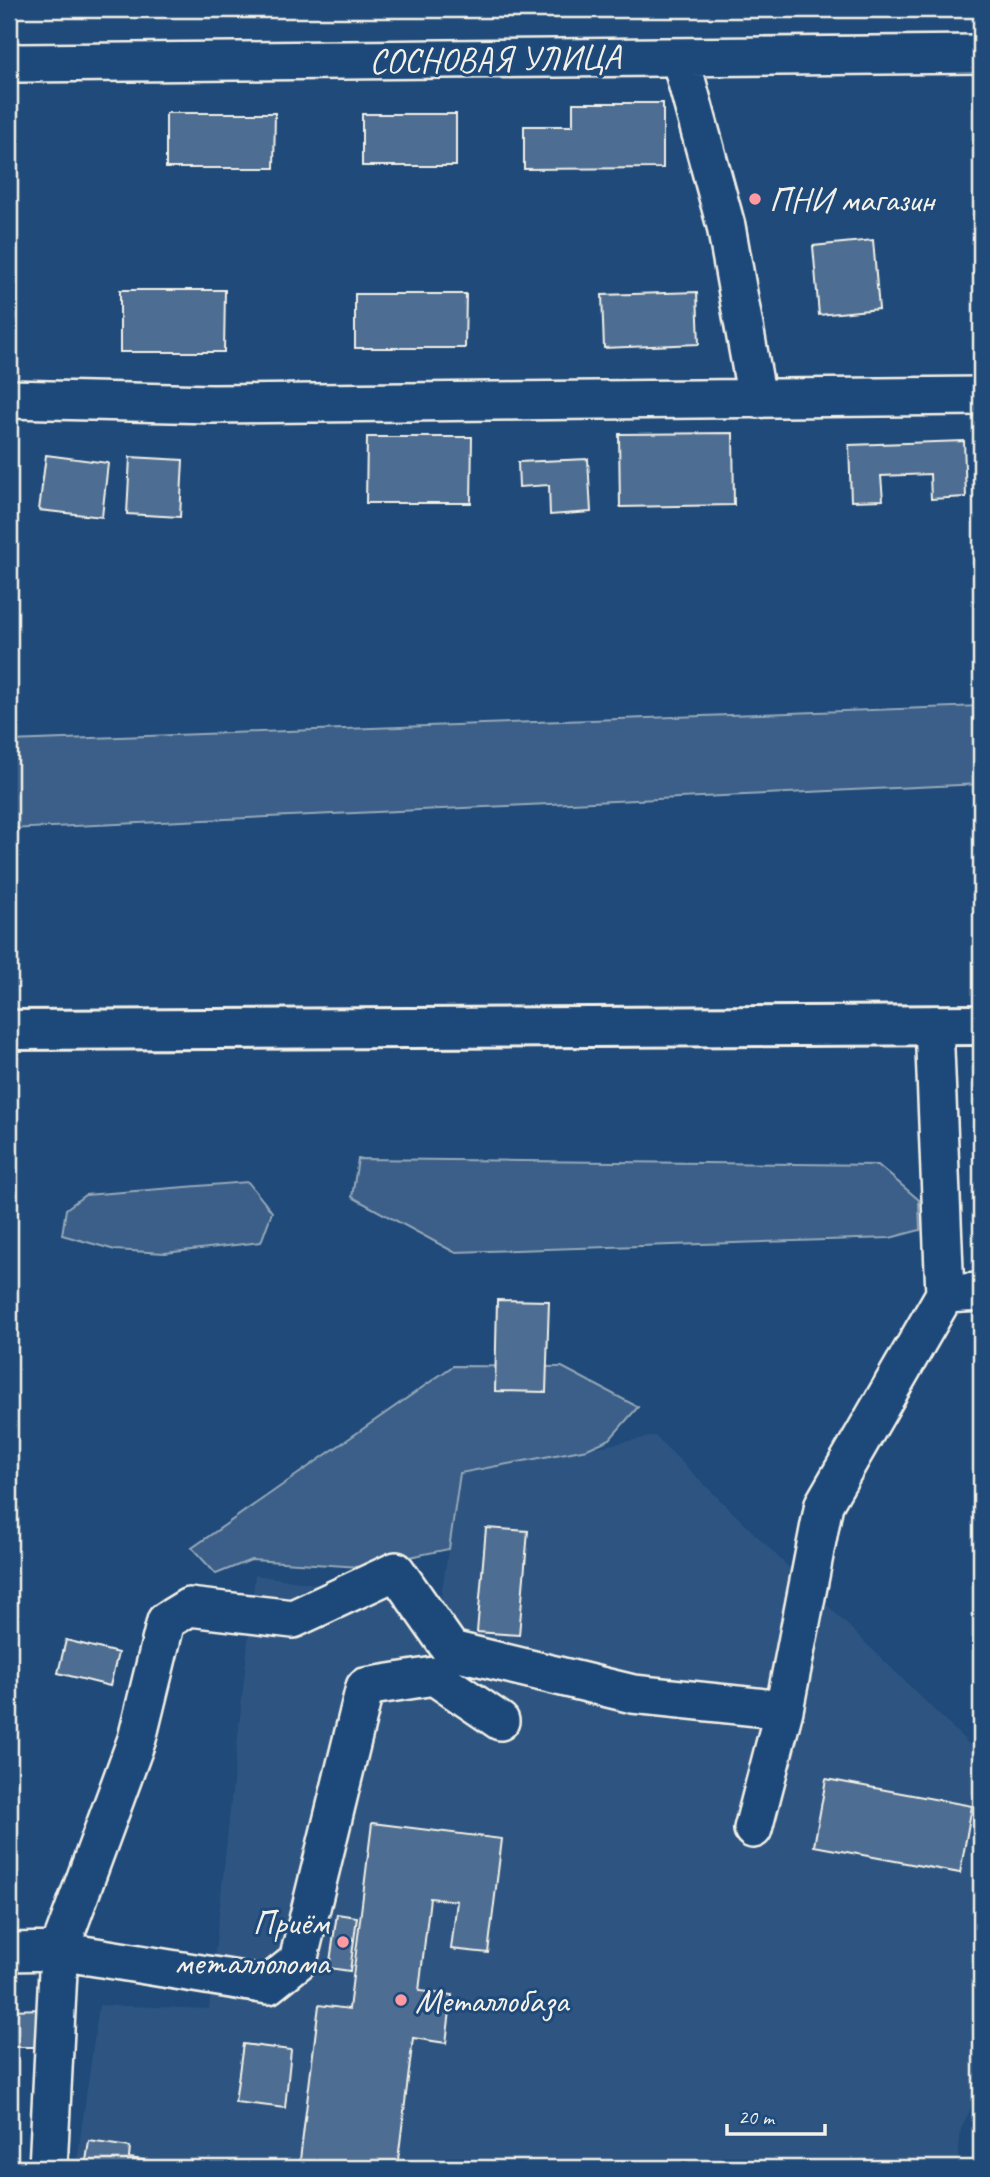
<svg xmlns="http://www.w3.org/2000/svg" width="990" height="2177" viewBox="0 0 990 2177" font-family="Caveat,sans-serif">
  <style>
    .built { fill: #2d5581 }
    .green { fill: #3a5f88; stroke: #97a8b8; stroke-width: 2 }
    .building { fill: #4d6e92; stroke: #f4f1e8; stroke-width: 2 }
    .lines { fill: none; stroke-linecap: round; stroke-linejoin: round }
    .minor-casing { stroke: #f4f1e8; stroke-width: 42 }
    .major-casing { stroke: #f4f1e8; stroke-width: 44 }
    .minor { stroke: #1f4a7a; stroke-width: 37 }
    .major { stroke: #1f4a7a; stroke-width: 38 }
    .poi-dot { fill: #ff9aa2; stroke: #1f4a7a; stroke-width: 2.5 }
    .labels { text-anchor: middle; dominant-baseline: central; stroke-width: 6; stroke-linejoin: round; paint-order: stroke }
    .street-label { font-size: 35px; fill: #f4f1e8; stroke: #1f4a7a }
    .poi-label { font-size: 35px; fill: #f4f1e8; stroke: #1f4a7a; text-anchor: start }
  </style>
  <rect width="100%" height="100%" fill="#1f4a7a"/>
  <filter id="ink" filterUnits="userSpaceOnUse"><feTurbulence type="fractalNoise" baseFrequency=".0143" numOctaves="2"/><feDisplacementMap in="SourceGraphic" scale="14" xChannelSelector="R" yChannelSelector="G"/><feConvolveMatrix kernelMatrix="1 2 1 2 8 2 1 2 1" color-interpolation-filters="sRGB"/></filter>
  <g filter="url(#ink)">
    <!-- built -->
    <path class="built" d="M655 1436 981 1756V2087L961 2129 957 2168H76L99 2005 209 2009 255 1575 440 1603 460 1473Z"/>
    <!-- green -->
    <path class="green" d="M981 706V784L9 829V741Z
      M358 1159 878 1165 919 1200 920 1230 890 1238 454 1252 352 1197Z
      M248 1182 272 1212 261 1242 165 1253 115 1250 62 1235 66 1209 85 1195Z
      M453 1366 562 1367 638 1407 610 1439 587 1449 460 1473 449 1549 361 1567 251 1560 216 1574 192 1548Z"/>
    <!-- building -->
    <path class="building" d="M573 103H663V168L524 169V126H573Z
      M166 113H275L274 168H166Z
      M362 114H456V166H362Z
      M873 240 879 309 819 315 813 246Z
      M120 290H225L224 352H120Z
      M697 292 699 344 604 348 602 295Z
      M355 294H466L465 348H355Z
      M733 433 734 505 620 507 619 434Z
      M367 437H472L471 503H366Z
      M964 441 966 497 931 499 930 474 881 476 883 500 851 501 849 445Z
      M46 455 108 463 102 517 39 510Z
      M130 457 183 460 180 517 127 514Z
      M588 459 591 512 550 515 549 485 519 487 518 462Z
      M497 1300 549 1301 546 1392 495 1391Z
      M486 1528 528 1531 519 1635 477 1632Z
      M66 1640 118 1653 110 1686 58 1673Z
      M826 1779 972 1806 960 1873 814 1846Z
      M372 1823 502 1839 488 1953 451 1949 457 1901 430 1898 419 1991 452 1995 446 2043 413 2038 397 2168H299L319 2005 349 2009Z
      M337 1914 357 1917 350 1971 329 1968Z
      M44 2009 41 2047H9V2010Z
      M243 2044 291 2050 285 2108 235 2102Z
      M89 2141 130 2147 129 2158 180 2165 179 2168H85Z
      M231 2162 268 2168H230Z"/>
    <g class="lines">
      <!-- minor casing -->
      <g class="minor-casing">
        <path id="minor" d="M680 57 726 226 757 399
          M9 62 20 63 981 54
          M9 399 212 404 981 396
          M934 1025 945 1294 981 1292
          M753 1829 784 1710 824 1504 945 1294
          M9 1952 59 1951 268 1985 298 1961 365 1687 434 1676 500 1721
          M48 2168 59 1951 137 1739 166 1621 189 1607 293 1619 396 1571 451 1650 633 1694 784 1710"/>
      </g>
      <!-- major casing -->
      <g class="major-casing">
        <path id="major" d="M9 1030 981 1025"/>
      </g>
      <!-- minor -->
      <use href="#minor" class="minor"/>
      <!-- major -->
      <use href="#major" class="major"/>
    </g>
  </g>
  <!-- markers -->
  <g class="poi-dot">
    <circle cx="755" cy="199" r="7"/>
    <circle cx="343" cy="1942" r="7"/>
    <circle cx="401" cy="2000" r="7"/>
  </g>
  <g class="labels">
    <!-- street labels -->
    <g class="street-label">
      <text transform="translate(495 59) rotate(-1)">СОСНОВАЯ УЛИЦА</text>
    </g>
    <!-- poi labels -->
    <g class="poi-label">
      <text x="769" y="199">ПНИ магазин</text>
      <text x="329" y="1922" text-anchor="end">Приём<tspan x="329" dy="40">металлолома</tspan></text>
      <text x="415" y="2000">Металлобаза</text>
    </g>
  </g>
  <!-- margin -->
  <rect width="990" height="2177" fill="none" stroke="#1f4a7a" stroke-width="35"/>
  <rect x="18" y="18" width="955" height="2142" fill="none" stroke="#f4f1e8" stroke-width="2.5" filter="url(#ink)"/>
  <!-- scale -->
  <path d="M727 2124v10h98v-10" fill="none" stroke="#f4f1e8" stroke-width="3.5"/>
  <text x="738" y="2124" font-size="21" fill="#f4f1e8" stroke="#1f4a7a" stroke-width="5" paint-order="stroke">20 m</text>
</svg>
